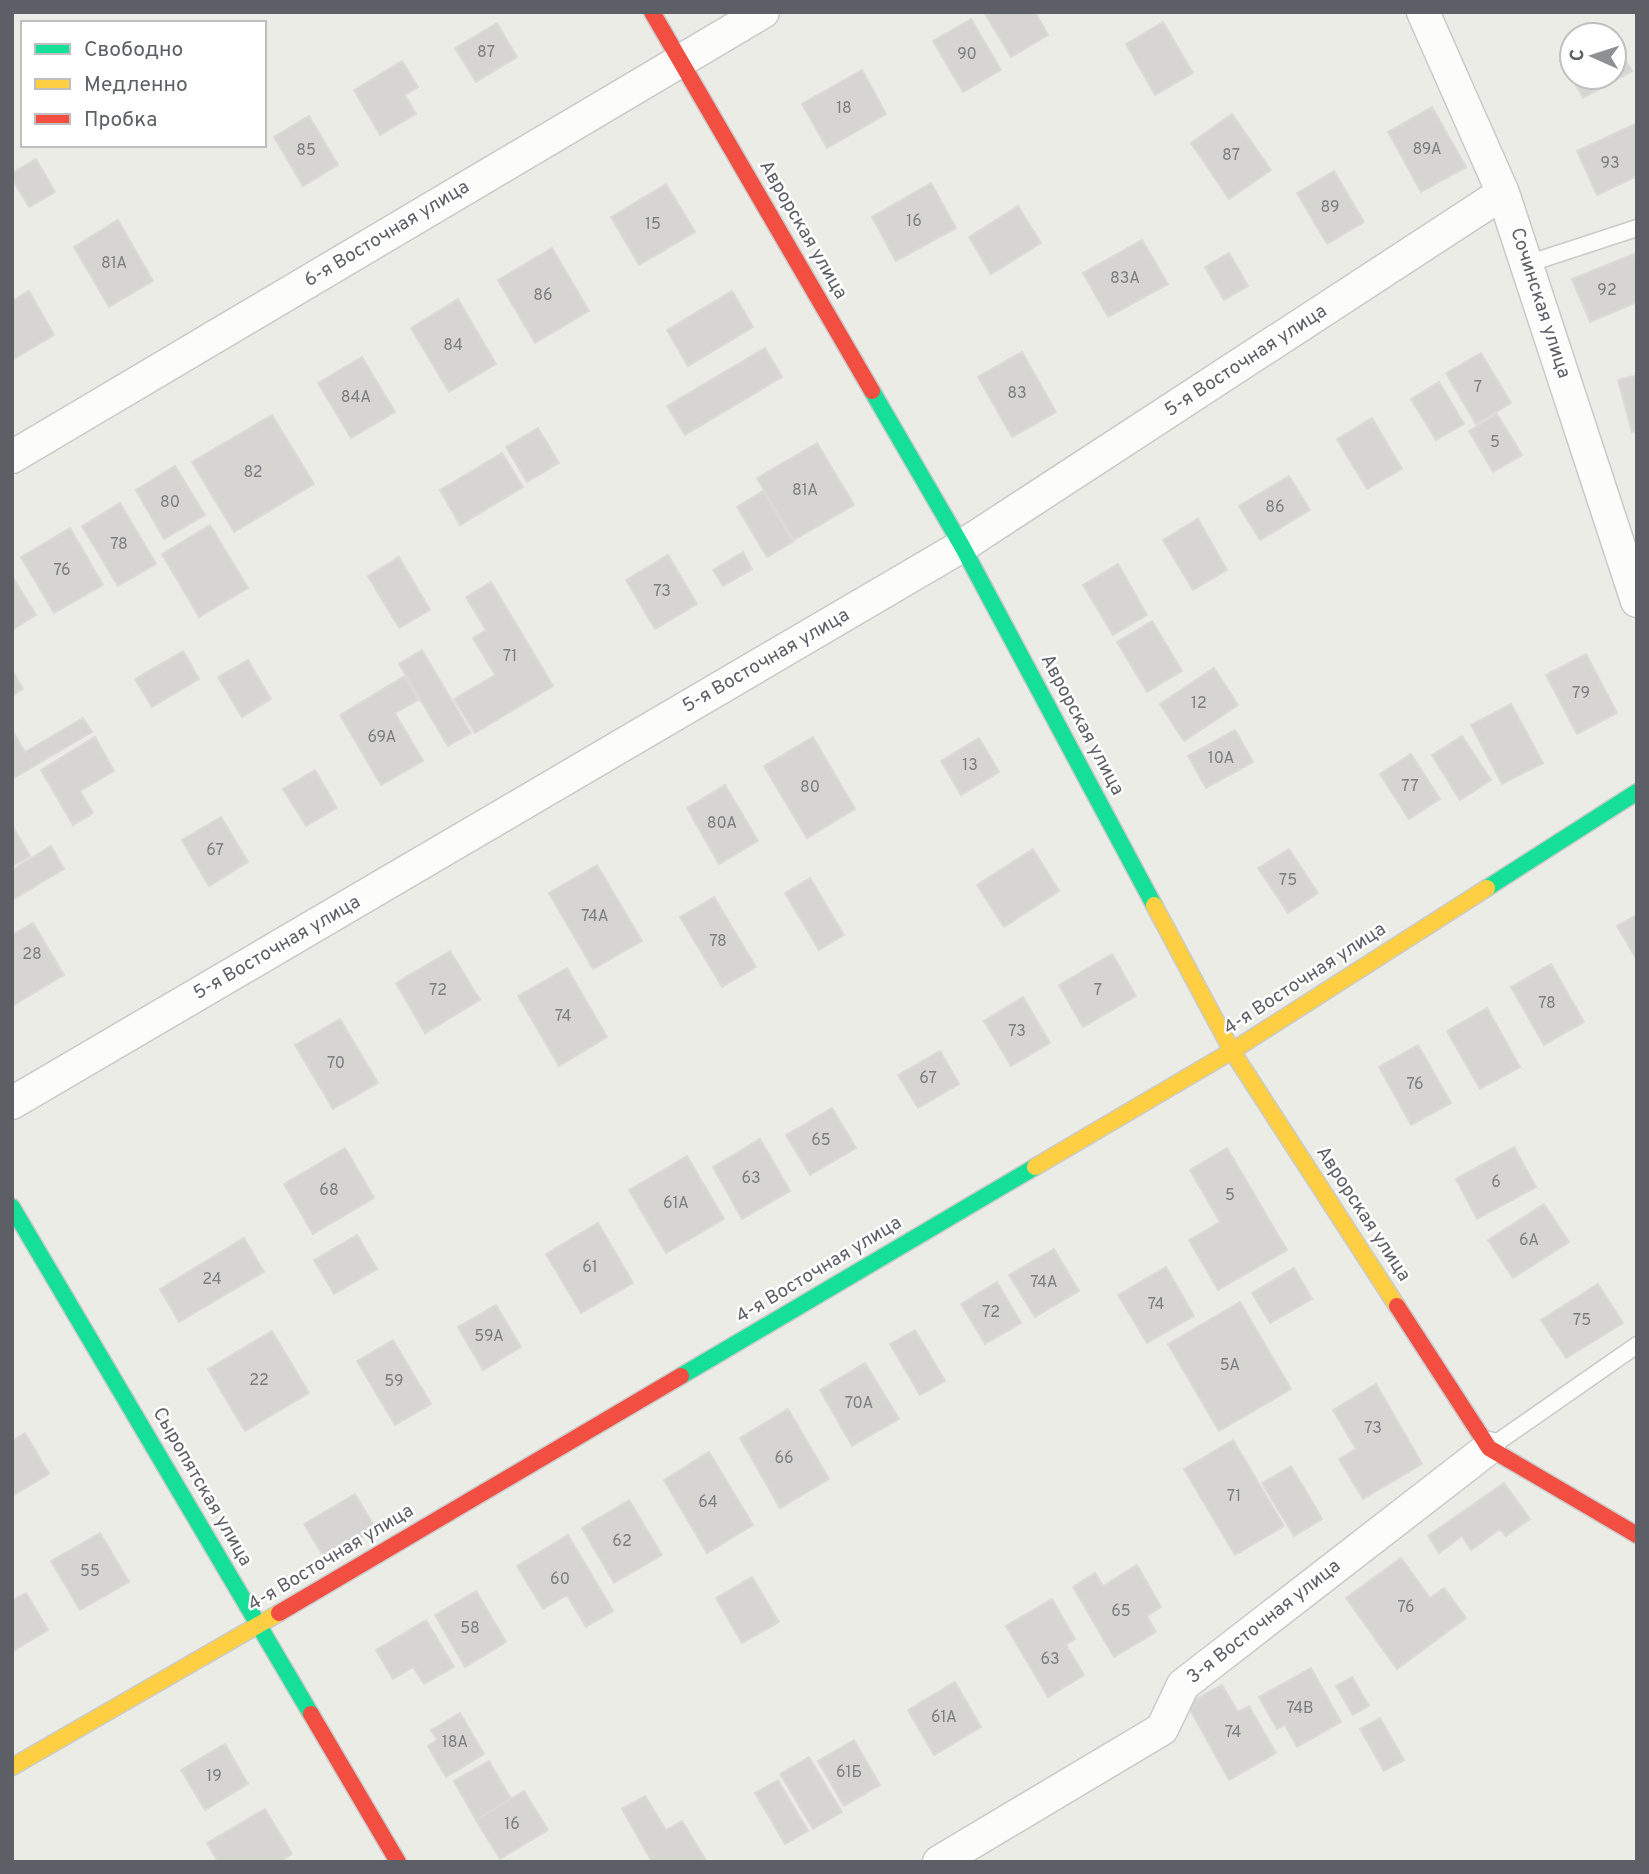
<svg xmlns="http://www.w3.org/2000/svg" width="1649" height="1874" viewBox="0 0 1649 1874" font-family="Overpass,sans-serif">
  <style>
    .building { fill: #d6d5d2; stroke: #dbdad6; stroke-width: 2 }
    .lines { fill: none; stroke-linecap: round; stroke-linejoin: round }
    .lane-casing { stroke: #c9c9c9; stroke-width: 19 }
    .street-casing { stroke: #c9c9c9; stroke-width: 35 }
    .fast-casing { stroke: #c9caca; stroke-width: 19 }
    .slow-casing { stroke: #c9caca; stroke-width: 19 }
    .jam-casing { stroke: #c9caca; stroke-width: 19 }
    .lane { stroke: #fcfcfb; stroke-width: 16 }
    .street { stroke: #fcfcfb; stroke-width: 32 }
    .fast { stroke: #16e098; stroke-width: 16 }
    .slow { stroke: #ffcf43; stroke-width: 16 }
    .jam { stroke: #f24e42; stroke-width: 16 }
    .labels { text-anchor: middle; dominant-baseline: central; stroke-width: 5; stroke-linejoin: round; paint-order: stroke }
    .number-label { font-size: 16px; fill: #7b7d81 }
    .street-label { font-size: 19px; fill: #5c5f65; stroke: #fff }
  </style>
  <rect width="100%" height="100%" fill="#ecece7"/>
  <!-- building -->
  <path class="building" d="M984 12H1035L1048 35 1011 57Z
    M971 19 1001 70 963 92 933 41Z
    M1163 22 1193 73 1155 95 1126 44Z
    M497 23 517 57 476 82 455 48Z
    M1614 41 1632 71 1583 98 1565 66 1572 61V77H1614Z
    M402 61 418 87 405 95 416 114 380 135 354 90Z
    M862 70 886 114 827 148 802 104Z
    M1432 107 1466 167 1421 192 1388 132Z
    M1232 114 1271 170 1229 199 1191 143Z
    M309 116 338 165 303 186 274 137Z
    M1637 123V176L1597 195 1577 151Z
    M36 159 55 192 29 207 12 179V173Z
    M1334 171 1364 222 1327 244 1297 193Z
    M931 183 956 228 896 261 872 217Z
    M666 184 695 232 639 265 611 217Z
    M1018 206 1041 243 991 274 969 237Z
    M118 220 153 281 109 307 74 247Z
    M1142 240 1168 284 1108 317 1083 273Z
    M552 248 589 311 535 343 498 280Z
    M1229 253 1248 286 1224 300 1205 267Z
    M1634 254 1637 261V302L1590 322 1572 279Z
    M29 291 54 335 12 360V301Z
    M732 291 753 327 688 366 667 330Z
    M458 299 496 364 449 392 411 328Z
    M765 348 782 377 685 435 667 406Z
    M1022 352 1056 412 1012 437 978 377Z
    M1481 353 1511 403 1476 424 1446 373Z
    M362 357 395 412 351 438 318 383Z
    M1637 375V431L1632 432 1618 380Z
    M1439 382 1464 424 1436 440 1411 399Z
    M1497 414 1522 455 1493 472 1469 431Z
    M272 415 314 484 234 532 192 462Z
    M1372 418 1402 469 1367 489 1337 439Z
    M538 428 559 463 527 482 506 447Z
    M817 443 854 505 794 540 757 478Z
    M502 453 523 487 460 525 440 490Z
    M175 466 205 515 164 539 136 490Z
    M1289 476 1310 510 1260 540 1239 506Z
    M763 491 793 542 767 557 737 507Z
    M120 503 156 564 118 586 82 526Z
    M1198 519 1227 570 1193 590 1163 540Z
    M210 525 248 588 199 617 162 554Z
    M70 528 103 585 54 613 21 557Z
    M743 552 752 569 723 586 713 570Z
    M668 555 697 604 655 629 626 580Z
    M399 557 430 610 399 628 368 576Z
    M1118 564 1147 615 1113 635 1083 585Z
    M12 576 36 615 12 630Z
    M491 582 553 686 475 733 454 699 495 675 473 638 486 630 466 597Z
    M1152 621 1182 671 1147 692 1117 642Z
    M422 650 471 733 448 746 399 664Z
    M183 651 199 679 152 707 135 679Z
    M1586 654 1617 713 1577 734 1546 675Z
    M248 660 271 699 242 717 218 677Z
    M1214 668 1238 705 1184 741 1160 704Z
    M12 670 23 689 12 696Z
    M405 676 418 700 395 713 423 761 381 785 340 715Z
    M1511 704 1543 763 1502 784 1471 725Z
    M83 718 92 732 12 779V730L25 752Z
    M1235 730 1253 762 1206 788 1188 756Z
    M1462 736 1491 780 1460 800 1432 755Z
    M95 737 114 771 80 791 93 813 73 825 41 770Z
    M813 737 855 809 807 838 764 766Z
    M979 738 999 772 961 795 941 761Z
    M1411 754 1440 799 1409 819 1380 774Z
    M315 770 337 808 306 826 283 789Z
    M725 785 758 841 719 864 687 808Z
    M221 817 248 862 209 886 182 840Z
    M12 825 30 856 12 866Z
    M51 846 64 869 12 900V870Z
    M1033 849 1059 891 1004 927 977 885Z
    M1289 849 1318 893 1288 913 1258 868Z
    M597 865 642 941 593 969 549 893Z
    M810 878 844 935 819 950 785 893Z
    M714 897 756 967 722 987 680 917Z
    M1637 915V960L1617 926Z
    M33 923 64 975 12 1006V935Z
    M450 951 480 1000 425 1033 396 983Z
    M1112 954 1136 996 1083 1027 1059 985Z
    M1551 964 1584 1022 1544 1045 1511 987Z
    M567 968 607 1037 559 1066 518 996Z
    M1023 997 1050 1043 1011 1066 984 1021Z
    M1487 1008 1520 1067 1480 1089 1447 1031Z
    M340 1019 378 1083 333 1109 295 1045Z
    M1418 1045 1451 1103 1411 1125 1379 1067Z
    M940 1051 959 1084 918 1108 898 1075Z
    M832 1108 856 1148 810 1175 786 1135Z
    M760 1139 790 1191 742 1219 713 1167Z
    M1514 1147 1536 1187 1477 1219 1456 1179Z
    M345 1148 374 1198 313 1234 284 1184Z
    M1227 1148 1287 1250 1218 1290 1189 1240 1220 1222 1190 1170Z
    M687 1156 724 1219 666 1253 629 1190Z
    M1544 1204 1569 1242 1513 1278 1488 1240Z
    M598 1223 633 1283 581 1313 546 1254Z
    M357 1235 377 1269 334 1294 314 1260Z
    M244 1238 264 1272 179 1322 160 1289Z
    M1054 1249 1079 1291 1035 1317 1009 1275Z
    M1166 1267 1194 1316 1147 1343 1118 1295Z
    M1294 1268 1312 1299 1270 1323 1252 1293Z
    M997 1282 1021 1323 985 1344 961 1304Z
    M1598 1284 1623 1323 1566 1358 1541 1320Z
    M1240 1302 1291 1389 1219 1431 1168 1344Z
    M496 1305 521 1347 483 1370 458 1327Z
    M915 1330 945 1381 920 1395 890 1344Z
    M272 1331 309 1393 245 1431 208 1369Z
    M393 1340 431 1404 395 1425 357 1361Z
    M865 1363 899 1419 852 1446 820 1390Z
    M1376 1384 1422 1464 1363 1499 1339 1459 1356 1449 1333 1410Z
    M788 1409 829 1479 780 1508 740 1438Z
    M25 1433 49 1474 12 1496V1441Z
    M1233 1440 1284 1526 1235 1555 1184 1469Z
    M709 1452 753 1525 707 1553 664 1480Z
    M1291 1466 1322 1519 1294 1536 1262 1483Z
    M1504 1483 1530 1519 1506 1536 1500 1529 1471 1550 1462 1536 1439 1553 1428 1536Z
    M355 1494 376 1529 325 1559 304 1524Z
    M629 1500 662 1555 614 1583 582 1528Z
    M100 1533 129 1582 80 1610 51 1561Z
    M568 1535 613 1611 586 1627 567 1595 543 1609 517 1566Z
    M1401 1558 1430 1598 1444 1588 1466 1618 1397 1669 1346 1598Z
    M1137 1565 1161 1607 1147 1616 1156 1632 1114 1657 1073 1587 1095 1573 1103 1586Z
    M752 1577 779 1622 742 1643 716 1598Z
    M476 1591 506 1642 465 1667 435 1615Z
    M26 1593 48 1630 13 1651 12 1601Z
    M1052 1599 1075 1639 1066 1645 1084 1675 1048 1697 1006 1626Z
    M426 1620 454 1667 424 1684 413 1667 393 1679 376 1650Z
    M1311 1668 1341 1722 1297 1747 1285 1725 1277 1729 1259 1697Z
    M1352 1677 1369 1706 1353 1715 1336 1686Z
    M955 1682 981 1727 934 1755 908 1710Z
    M1222 1685 1238 1712 1249 1706 1276 1753 1229 1780 1187 1704Z
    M460 1713 484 1754 446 1777 428 1746 437 1740 431 1730Z
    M1380 1718 1404 1760 1384 1771 1360 1729Z
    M854 1740 880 1785 844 1806 818 1761Z
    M225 1744 248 1784 205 1810 181 1770Z
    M809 1757 842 1812 813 1829 780 1774Z
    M489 1761 511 1799 476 1820 454 1781Z
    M778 1780 808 1831 785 1844 755 1793Z
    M524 1791 548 1830 500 1859 476 1820Z
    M645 1796 666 1830 682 1821 707 1862H652L622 1809Z
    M265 1809 292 1854 279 1862H218L207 1843Z"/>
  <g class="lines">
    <!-- lane casing -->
    <g class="lane-casing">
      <path id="lane" d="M1527 264 1637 228
        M1489 1448 1637 1345"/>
    </g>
    <!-- street casing -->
    <g class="street-casing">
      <path id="street" d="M1423 12 1503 193 1637 601
        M12 457 763 12
        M12 1103 962 546 1503 193
        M939 1862 1162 1729 1183 1685 1489 1448"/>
    </g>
    <!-- fast casing -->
    <g class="fast-casing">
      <path id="fast" d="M872 391 962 546 1154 905
        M1487 888 1637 792
        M12 1207 311 1714
        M681 1376 1035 1167"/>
    </g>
    <!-- slow casing -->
    <g class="slow-casing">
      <path id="slow" d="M1154 905 1232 1051 1397 1306
        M1035 1167 1232 1051 1487 888
        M12 1767 279 1613"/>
    </g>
    <!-- jam casing -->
    <g class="jam-casing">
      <path id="jam" d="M652 12 872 391
        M1397 1306 1489 1448 1637 1535
        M279 1613 681 1376
        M311 1714 398 1862"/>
    </g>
    <!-- lane -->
    <use href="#lane" class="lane"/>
    <!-- street -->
    <use href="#street" class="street"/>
    <!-- fast -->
    <use href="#fast" class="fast"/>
    <!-- slow -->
    <use href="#slow" class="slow"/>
    <!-- jam -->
    <use href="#jam" class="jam"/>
  </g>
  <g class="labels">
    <!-- number labels -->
    <g class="number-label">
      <text x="486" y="53">87</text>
      <text x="967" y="55">90</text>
      <text x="844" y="109">18</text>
      <text x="1427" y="150">89А</text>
      <text x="306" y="151">85</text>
      <text x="1231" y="156">87</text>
      <text x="1610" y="164">93</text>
      <text x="1330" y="208">89</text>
      <text x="914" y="222">16</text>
      <text x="653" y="225">15</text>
      <text x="114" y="264">81А</text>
      <text x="1125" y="279">83А</text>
      <text x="1607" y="291">92</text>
      <text x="543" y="296">86</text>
      <text x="453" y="346">84</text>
      <text x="1478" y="388">7</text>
      <text x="1017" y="394">83</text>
      <text x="356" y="398">84А</text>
      <text x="1495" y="443">5</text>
      <text x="253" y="473">82</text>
      <text x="805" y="491">81А</text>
      <text x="170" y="503">80</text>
      <text x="1275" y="508">86</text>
      <text x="119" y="545">78</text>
      <text x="62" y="571">76</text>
      <text x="662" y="592">73</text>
      <text x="510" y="657">71</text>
      <text x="1581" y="694">79</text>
      <text x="1199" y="704">12</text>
      <text x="382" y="738">69А</text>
      <text x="1221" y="759">10А</text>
      <text x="970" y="766">13</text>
      <text x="1410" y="787">77</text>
      <text x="810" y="788">80</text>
      <text x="722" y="824">80А</text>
      <text x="215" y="851">67</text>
      <text x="1288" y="881">75</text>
      <text x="595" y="917">74А</text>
      <text x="718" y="942">78</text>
      <text x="32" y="955">28</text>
      <text x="438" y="991">72</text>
      <text x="1098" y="991">7</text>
      <text x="1547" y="1004">78</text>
      <text x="563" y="1017">74</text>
      <text x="1017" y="1032">73</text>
      <text x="336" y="1064">70</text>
      <text x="928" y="1079">67</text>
      <text x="1415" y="1085">76</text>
      <text x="821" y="1141">65</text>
      <text x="751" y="1179">63</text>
      <text x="1496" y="1183">6</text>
      <text x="329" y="1191">68</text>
      <text x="1230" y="1196">5</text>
      <text x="676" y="1204">61А</text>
      <text x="1529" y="1241">6А</text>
      <text x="590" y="1268">61</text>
      <text x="212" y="1280">24</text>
      <text x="1044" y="1283">74А</text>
      <text x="1156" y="1305">74</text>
      <text x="991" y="1313">72</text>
      <text x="1582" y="1321">75</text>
      <text x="489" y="1337">59А</text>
      <text x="1230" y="1366">5А</text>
      <text x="259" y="1381">22</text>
      <text x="394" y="1382">59</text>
      <text x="859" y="1404">70А</text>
      <text x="1373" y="1429">73</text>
      <text x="784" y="1459">66</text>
      <text x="1234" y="1497">71</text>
      <text x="708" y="1503">64</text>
      <text x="622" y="1542">62</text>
      <text x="90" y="1572">55</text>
      <text x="560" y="1580">60</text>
      <text x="1406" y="1608">76</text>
      <text x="1121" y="1612">65</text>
      <text x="470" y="1629">58</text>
      <text x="1050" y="1660">63</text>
      <text x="1300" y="1709">74В</text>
      <text x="944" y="1718">61А</text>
      <text x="1233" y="1733">74</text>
      <text x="455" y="1743">18А</text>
      <text x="849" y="1773">61Б</text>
      <text x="214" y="1777">19</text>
      <text x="512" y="1825">16</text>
    </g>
    <!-- street labels -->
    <g class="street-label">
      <text transform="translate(803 230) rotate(60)">Аврорская улица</text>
      <text transform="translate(387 234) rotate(-31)">6-я Восточная улица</text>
      <text transform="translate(1540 303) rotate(72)">Сочинская улица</text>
      <text transform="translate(1246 361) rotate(-33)">5-я Восточная улица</text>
      <text transform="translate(766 661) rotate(-30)">5-я Восточная улица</text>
      <text transform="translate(1082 725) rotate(62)">Аврорская улица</text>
      <text transform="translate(277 948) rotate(-30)">5-я Восточная улица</text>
      <text transform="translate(1305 979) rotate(-33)">4-я Восточная улица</text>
      <text transform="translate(1363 1214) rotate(57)">Аврорская улица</text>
      <text transform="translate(819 1270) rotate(-31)">4-я Восточная улица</text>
      <text transform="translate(202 1487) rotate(60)">Сыропятская улица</text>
      <text transform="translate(331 1558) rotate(-31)">4-я Восточная улица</text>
      <text transform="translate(1264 1622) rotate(-38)">3-я Восточная улица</text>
    </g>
  </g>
  <!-- border -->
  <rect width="1649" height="1874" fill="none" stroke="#5c5f65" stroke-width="28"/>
  <!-- legend -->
  <rect x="21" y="21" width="245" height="126" fill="#ffffff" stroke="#bebfc1" stroke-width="2"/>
  <rect x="35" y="44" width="35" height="10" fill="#16e098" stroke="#bebfc1" stroke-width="2"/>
  <text x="84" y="56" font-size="21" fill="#5c5f65">Свободно</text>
  <rect x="35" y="79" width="35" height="10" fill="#ffcf43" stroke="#bebfc1" stroke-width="2"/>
  <text x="84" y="91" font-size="21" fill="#5c5f65">Медленно</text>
  <rect x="35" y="114" width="35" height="10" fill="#f24e42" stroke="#bebfc1" stroke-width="2"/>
  <text x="84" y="126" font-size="21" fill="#5c5f65">Пробка</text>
  <!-- north arrow -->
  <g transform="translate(1593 56) rotate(273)"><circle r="33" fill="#ffffff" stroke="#bebfc1" stroke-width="2"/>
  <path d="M0-5L12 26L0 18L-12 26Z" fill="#8e9092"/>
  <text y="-10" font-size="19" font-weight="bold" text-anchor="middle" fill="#5c5f65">С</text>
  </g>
</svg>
